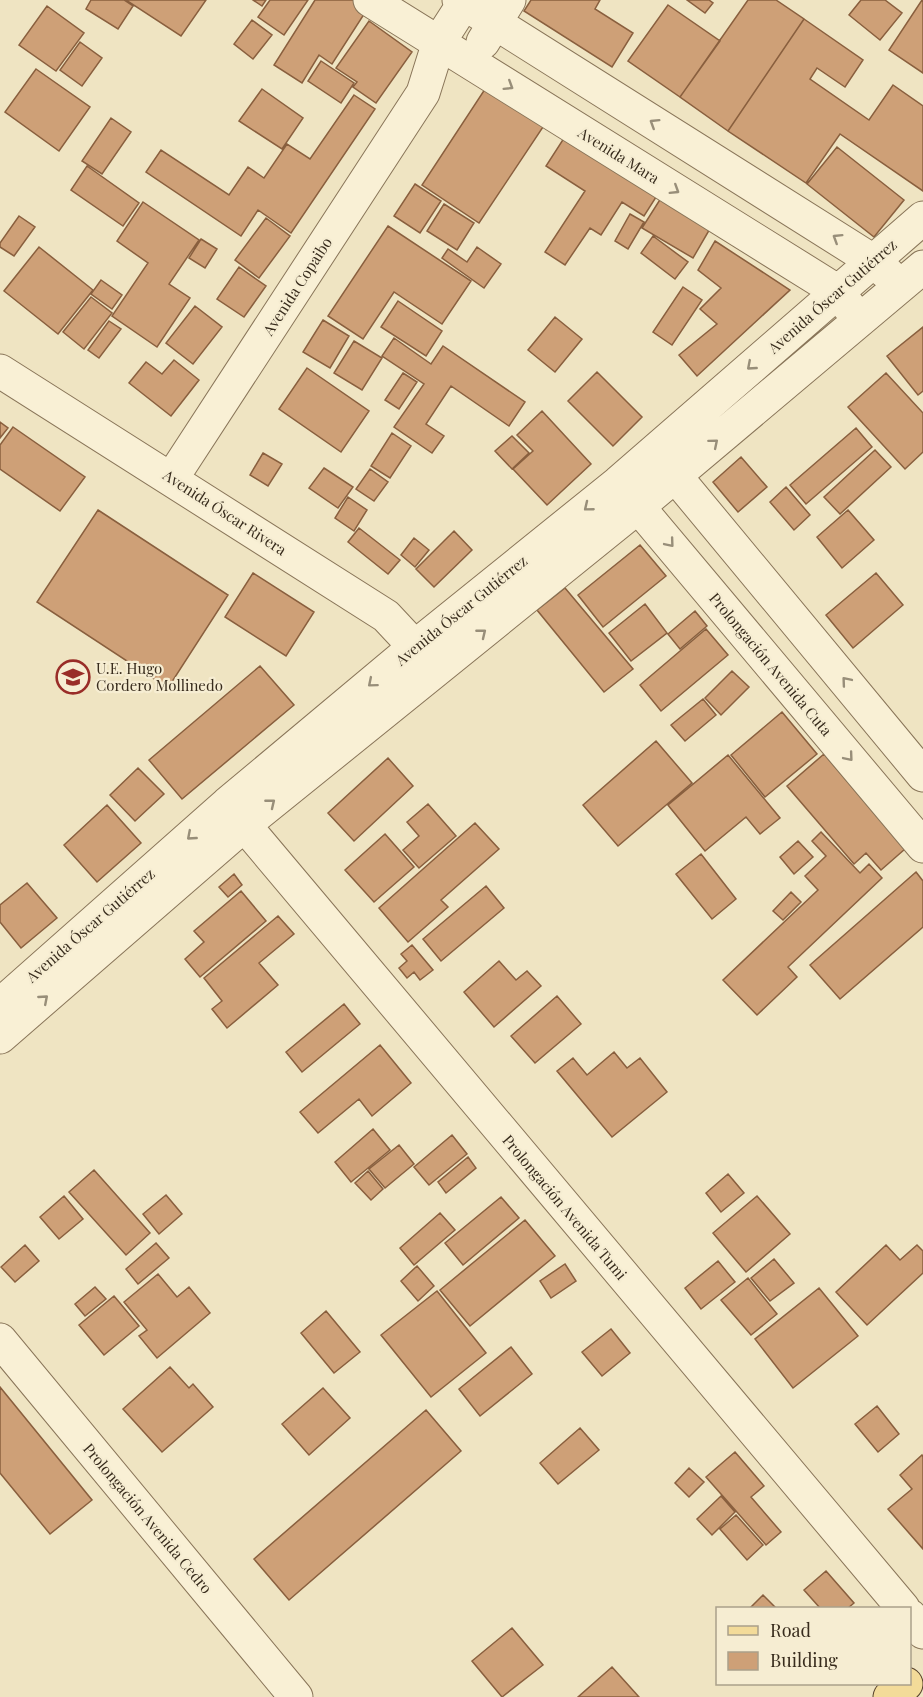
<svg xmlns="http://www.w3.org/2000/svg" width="923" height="1697" viewBox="0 0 923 1697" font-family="'Playfair Display',serif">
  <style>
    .building { fill: #cea077; stroke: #895f3e; stroke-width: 1.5 }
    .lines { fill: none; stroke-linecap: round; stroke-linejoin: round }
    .minor-casing { stroke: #897559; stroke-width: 35 }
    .major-casing { stroke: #57432d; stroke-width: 35 }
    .minor { stroke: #f9f0d5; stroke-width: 33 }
    .major { stroke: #f3db99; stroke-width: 33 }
    .oneway { stroke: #988e79 }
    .labels { text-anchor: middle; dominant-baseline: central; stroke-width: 4.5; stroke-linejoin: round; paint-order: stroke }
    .street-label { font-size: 15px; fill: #382c1d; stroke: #f6edd2 }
    .poi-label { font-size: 15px; fill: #382c1d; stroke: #f6edd2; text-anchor: start }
  </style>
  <rect width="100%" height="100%" fill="#efe4c2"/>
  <!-- building -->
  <path class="building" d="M91 0H124L133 6 118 29 86 9Z
    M126 0H206L181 36Z
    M253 0H266L262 6Z
    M270 0H308L284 35 258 17Z
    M315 0H354L368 8 332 64 319 55 302 83 274 65Z
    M531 0H600L595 9 633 33 612 67 524 11Z
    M687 0H709L713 3 705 13Z
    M748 0H776L804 19 728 131 680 97Z
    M861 0H885L902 13 880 40 849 15Z
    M922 0H923V73L889 50Z
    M668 5 720 41 680 97 628 61Z
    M47 6 84 33 56 71 19 45Z
    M804 19 863 60 845 87 817 68 810 79 869 120 893 85 923 106V191L840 134 806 183 728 131Z
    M252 20 272 35 253 59 234 44Z
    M369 21 412 52 376 103 353 87 357 82 336 68Z
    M80 42 102 58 82 86 60 70Z
    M321 61 354 83 341 103 308 81Z
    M36 69 90 107 59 151 5 112Z
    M489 83 547 121 479 223 422 185Z
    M262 89 303 118 282 149 239 121Z
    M354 95 375 109 291 233 258 210 241 236 146 172 161 150 229 195 248 167 264 178 287 144 310 159Z
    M111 118 131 132 102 174 82 161Z
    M566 135 658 194 644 216 622 202 601 235 590 228 565 265 545 252 585 191 546 166Z
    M837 147 904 200 874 237 807 184Z
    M87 166 139 203 123 226 71 190Z
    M415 184 441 201 420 233 394 216Z
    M661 198 711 227 693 258 642 228Z
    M143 202 199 240 169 284 190 298 157 347 112 316 148 263 117 241Z
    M444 204 474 223 457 250 427 231Z
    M630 214 644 222 628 249 615 241Z
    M19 216 35 227 14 256 0 247V243Z
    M266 218 290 236 259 278 235 260Z
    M388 226 471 281 442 324 394 292 363 339 328 316Z
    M653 236 688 262 675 279 641 253Z
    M201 239 217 249 205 268 189 258Z
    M715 241 790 290 697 376 679 355 717 324 700 309 721 288 698 270Z
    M39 247 93 290 58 334 4 291Z
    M477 247 501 264 484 288 442 258 448 249 467 262Z
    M239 267 266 286 244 317 217 299Z
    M101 280 122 295 112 309 91 294Z
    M683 287 702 300 672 345 653 332Z
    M91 297 112 313 84 349 63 332Z
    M398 301 442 331 426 356 381 327Z
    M195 306 222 327 193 364 166 343Z
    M555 317 582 339 555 372 528 350Z
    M323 320 349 336 330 368 303 352Z
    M109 321 121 329 99 358 88 350Z
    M923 327V391L918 395 887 356Z
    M394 338 431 364 443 346 525 402 509 426 451 386 426 424 444 436 432 453 394 427 424 384 382 356Z
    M354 341 382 358 362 390 334 373Z
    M174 360 199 380 171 416 129 383 146 362 162 374Z
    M307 368 369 411 341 452 279 409Z
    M597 372 642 417 613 446 568 401Z
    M403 373 417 382 399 409 385 400Z
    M886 373 923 413V452L905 469 848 407Z
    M542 411 591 464 547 505 513 469 533 451 517 435Z
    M0 422 8 428 0 438Z
    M13 427 85 477 60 511 0 469V445Z
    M856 428 872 447 806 504 790 485Z
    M392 433 411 446 390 478 371 466Z
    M512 436 529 453 512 469 495 451Z
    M875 450 891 467 840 514 824 497Z
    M263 453 282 464 268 486 250 475Z
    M741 457 767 487 738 512 713 482Z
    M324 468 353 487 338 508 309 488Z
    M370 469 388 482 374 501 356 489Z
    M786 487 810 515 794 530 770 502Z
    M348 497 367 510 354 531 335 518Z
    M98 510 228 595 168 688 37 602Z
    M848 510 874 540 842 568 817 537Z
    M359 528 400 560 388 574 348 542Z
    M454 531 472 550 434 587 416 569Z
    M414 538 429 550 415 567 401 555Z
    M640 545 666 576 603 627 578 595Z
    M253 573 314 612 286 656 225 617Z
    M876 573 903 605 853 648 826 615Z
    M565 588 633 669 604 692 537 610Z
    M645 604 667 633 631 661 609 633Z
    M695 611 707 626 680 649 668 634Z
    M706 629 728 655 661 711 640 685Z
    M260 666 294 705 182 799 149 760Z
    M732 671 749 687 721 715 705 698Z
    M703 699 716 715 685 741 671 725Z
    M782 712 817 754 765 797 731 755Z
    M656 741 692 783 618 846 583 805Z
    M824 754 905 849 881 870 866 853 854 864 787 786Z
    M728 755 780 818 760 834 746 817 705 851 668 805Z
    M388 758 413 786 354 841 328 813Z
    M138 768 164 794 135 821 110 795Z
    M428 804 456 836 419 868 403 850 419 836 407 822Z
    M107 805 141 843 97 882 64 845Z
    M475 823 499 849 441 900 448 907 408 942 379 908Z
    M821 832 860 873 869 864 882 878 788 967 797 977 757 1015 723 980 818 890 805 876 826 856 812 841Z
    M385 834 414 867 374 902 345 870Z
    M798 841 813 857 794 874 780 857Z
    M701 854 736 899 712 919 676 874Z
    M916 872 923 881V927L840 999 810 965Z
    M234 874 242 885 228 897 219 887Z
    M27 883 57 918 21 948 0 922V905Z
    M486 886 504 908 441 961 423 939Z
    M241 891 266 921 200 977 185 959 204 942 194 931Z
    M791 892 801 902 783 920 773 911Z
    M278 916 294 934 259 963 278 985 227 1028 212 1009 222 1001 204 978Z
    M412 945 433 970 420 980 414 972 407 978 399 968 407 961 401 954Z
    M499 961 516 980 527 971 541 986 494 1027 464 992Z
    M557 996 581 1024 535 1063 511 1036Z
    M344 1004 360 1024 302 1072 286 1052Z
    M380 1045 411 1083 372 1116 359 1099 318 1133 300 1112Z
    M614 1052 627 1068 640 1058 667 1092 612 1137 557 1071 573 1058 587 1075Z
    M373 1129 390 1150 351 1182 335 1162Z
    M452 1135 467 1154 429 1185 414 1167Z
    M399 1145 414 1164 385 1188 369 1169Z
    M468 1157 476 1168 446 1193 438 1182Z
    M94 1170 150 1233 126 1255 69 1192Z
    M368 1171 383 1189 371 1200 355 1183Z
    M728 1174 744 1193 721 1212 706 1193Z
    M166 1195 182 1214 159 1234 143 1214Z
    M64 1196 83 1219 59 1239 40 1217Z
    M757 1196 790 1234 746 1272 713 1233Z
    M501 1197 519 1218 463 1265 445 1243Z
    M440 1213 455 1230 414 1265 400 1248Z
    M525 1220 555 1256 470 1326 440 1290Z
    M156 1243 169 1258 138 1284 126 1269Z
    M25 1245 39 1261 15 1282 1 1267Z
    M886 1245 900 1260 917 1245 923 1251V1273L867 1325 836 1292Z
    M774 1259 794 1283 770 1301 751 1278Z
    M718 1261 735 1282 701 1309 685 1288Z
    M565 1264 576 1281 551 1298 540 1281Z
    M417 1266 434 1286 418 1301 401 1281Z
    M158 1274 177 1297 189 1287 210 1313 157 1358 139 1336 147 1330 124 1302Z
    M748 1278 777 1314 751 1335 721 1300Z
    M95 1287 106 1299 85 1316 75 1304Z
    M819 1288 858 1336 793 1388 755 1339Z
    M437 1291 486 1353 431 1397 381 1335Z
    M114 1296 139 1326 104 1355 79 1325Z
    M326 1311 360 1352 334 1373 301 1333Z
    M611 1329 630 1353 602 1376 582 1352Z
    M511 1347 532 1374 480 1416 459 1389Z
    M170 1367 189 1388 193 1384 213 1407 162 1452 123 1409Z
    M0 1387 92 1500 50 1534 0 1473Z
    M323 1388 350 1418 309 1455 282 1424Z
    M877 1406 899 1434 878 1452 855 1424Z
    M426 1410 461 1451 289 1600 254 1559Z
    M580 1428 599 1450 558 1484 540 1463Z
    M735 1452 764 1486 751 1497 781 1532 766 1545 706 1477Z
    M922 1455 923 1457V1549L888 1509 912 1489 900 1475Z
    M689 1468 704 1482 689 1497 675 1483Z
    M721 1496 735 1512 712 1535 697 1519Z
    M736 1515 763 1545 747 1560 720 1529Z
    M826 1571 854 1603 848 1608H820L804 1590Z
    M763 1595 775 1607 773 1608H750Z
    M512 1628 543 1665 502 1697 472 1661Z
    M612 1667 639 1697H578Z"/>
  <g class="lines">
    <!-- minor casing -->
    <g class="minor-casing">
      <path id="minor" d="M370 0 837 291 850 308
        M459 0 873 261 888 274
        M483 42 509 0
        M0 371 386 616 429 662
        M662 460 923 775
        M172 478 423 93 439 42 466 0
        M625 491 923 846
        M230 808 903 1608
        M0 1005 227 804 416 646 618 483 923 218
        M0 1037 243 826 639 506 923 267
        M0 1340 296 1697
        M910 1616 923 1632"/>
    </g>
    <!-- major casing -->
    <g class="major-casing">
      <path id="major" d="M890 1697 906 1684"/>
    </g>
    <!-- minor -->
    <use href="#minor" class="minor"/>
    <!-- major -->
    <use href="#major" class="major"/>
  </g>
  <!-- one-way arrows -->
  <defs><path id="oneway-chevron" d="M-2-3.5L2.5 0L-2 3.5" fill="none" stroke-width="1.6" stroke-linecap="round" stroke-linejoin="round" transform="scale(1.5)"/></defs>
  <g class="oneway">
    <use href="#oneway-chevron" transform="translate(509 86) rotate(32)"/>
    <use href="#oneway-chevron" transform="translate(654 123) rotate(-148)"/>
    <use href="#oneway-chevron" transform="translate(675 190) rotate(32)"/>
    <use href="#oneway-chevron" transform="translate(837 238) rotate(-148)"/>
    <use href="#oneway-chevron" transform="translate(751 366) rotate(139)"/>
    <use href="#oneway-chevron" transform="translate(714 443) rotate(-40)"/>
    <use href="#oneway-chevron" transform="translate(588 507) rotate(141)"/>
    <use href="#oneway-chevron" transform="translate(670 543) rotate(50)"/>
    <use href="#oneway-chevron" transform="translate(482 633) rotate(-39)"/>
    <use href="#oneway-chevron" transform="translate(846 681) rotate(-130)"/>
    <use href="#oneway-chevron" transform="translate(372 683) rotate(140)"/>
    <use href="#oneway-chevron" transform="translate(849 757) rotate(50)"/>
    <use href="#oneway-chevron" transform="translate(271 803) rotate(-39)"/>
    <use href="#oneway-chevron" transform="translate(191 836) rotate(139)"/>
    <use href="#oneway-chevron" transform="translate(44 999) rotate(-41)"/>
  </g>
  <!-- icons -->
  <defs>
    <g id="school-ring" transform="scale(1.725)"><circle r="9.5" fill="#f6edd2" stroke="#992d28" stroke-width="1.5"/><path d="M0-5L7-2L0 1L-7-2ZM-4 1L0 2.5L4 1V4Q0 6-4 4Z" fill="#992d28"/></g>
  </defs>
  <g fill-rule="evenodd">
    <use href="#school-ring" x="73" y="677"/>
  </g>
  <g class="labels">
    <!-- street labels -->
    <g class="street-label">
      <text transform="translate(619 155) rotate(32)">Avenida Mara</text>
      <text transform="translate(297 286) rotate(-57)">Avenida Copaibo</text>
      <text transform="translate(832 296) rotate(-41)">Avenida Óscar Gutiérrez</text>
      <text transform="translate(225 512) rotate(33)">Avenida Óscar Rivera</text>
      <text transform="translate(461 610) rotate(-39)">Avenida Óscar Gutiérrez</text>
      <text transform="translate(771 664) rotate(50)">Prolongación Avenida Cuta</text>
      <text transform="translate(90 925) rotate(-41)">Avenida Óscar Gutiérrez</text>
      <text transform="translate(565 1207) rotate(50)">Prolongación Avenida Tumi</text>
      <text transform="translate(148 1518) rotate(50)">Prolongación Avenida Cedro</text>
    </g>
    <!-- poi labels -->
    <g class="poi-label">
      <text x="96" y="668">U.E. Hugo<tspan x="96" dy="17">Cordero Mollinedo</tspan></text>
    </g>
  </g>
  <!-- legend -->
  <rect x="716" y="1607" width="195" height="78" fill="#f6edd2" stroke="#aaa08a" stroke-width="1.5"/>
  <rect x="728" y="1626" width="30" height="9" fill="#f3db99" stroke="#aaa08a" stroke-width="1.5"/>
  <text x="770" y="1637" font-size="18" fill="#382c1d">Road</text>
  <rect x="728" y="1652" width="30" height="18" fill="#cea077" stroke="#aaa08a" stroke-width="1.5"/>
  <text x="770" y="1667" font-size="18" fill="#382c1d">Building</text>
</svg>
